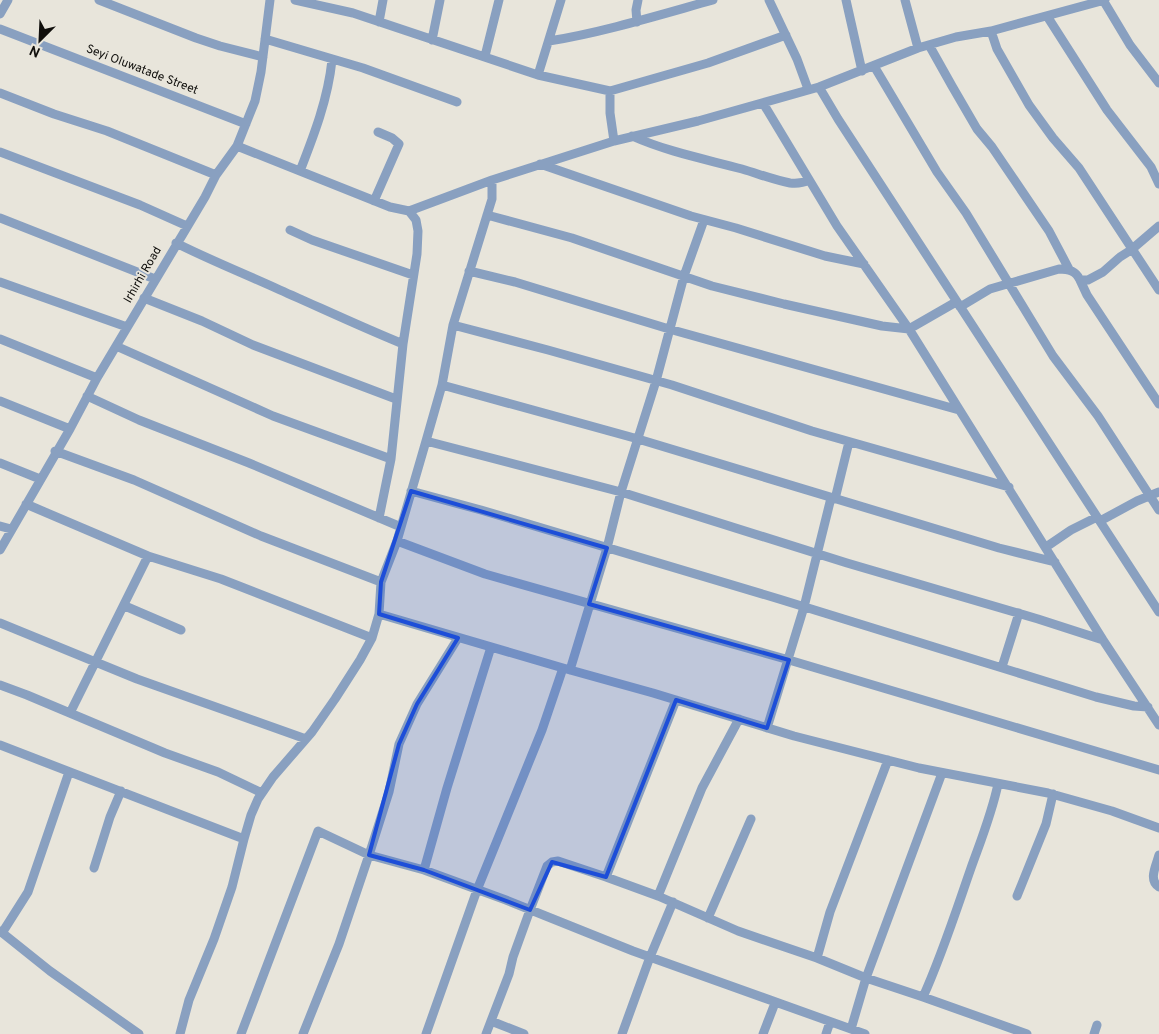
<svg xmlns="http://www.w3.org/2000/svg" width="1159" height="1034" viewBox="0 0 1159 1034" font-family="Overpass,sans-serif">
  <style>
    .lines { fill: none; stroke-linecap: round; stroke-linejoin: round }
    .minor { stroke: #89a0c0; stroke-width: 9 }
    .marked { fill: #1d4ed8; fill-opacity: 0.2; stroke: #1d4ed8; stroke-width: 4; stroke-linejoin: round }
    .labels { text-anchor: middle; dominant-baseline: central; stroke-width: 4; stroke-linejoin: round; paint-order: stroke }
    .street-label { font-size: 12px; fill: #100f0c; stroke: #e8e5db }
  </style>
  <rect width="100%" height="100%" fill="#e8e5db"/>
  <g class="lines">
    <!-- minor -->
    <path class="minor" d="M99 0 196 38 220 46 263 57
      M295 0 353 13 538 75 610 91 708 63 786 35
      M769 0 797 59 808 89
      M846 0 862 71
      M905 0 918 48
      M1103 0 1130 45 1159 83
      M0 14 8 0
      M1047 16 1107 110 1151 167 1159 184
      M379 22 383 0
      M637 22 636 10 638 0
      M0 29 246 124
      M991 31 997 49 1029 105 1053 138 1079 168 1159 290
      M265 39 363 68 457 102
      M432 40 440 0
      M549 41C604 32 659 15 713 0
      M929 45 952 86 977 129 992 147 1049 231 1069 269
      M485 56 499 0
      M874 66 937 172 966 213 1053 356 1098 416 1159 510
      M538 75 561 0
      M819 87 838 119 1159 612
      M610 91V113L614 141
      M0 93 54 114 107 131 216 175
      M763 103 837 226 909 329 1103 640 1159 725
      M632 136C668 152 705 159 742 169 759 174 774 180 790 183 797 184 803 183 809 180
      M237 146 390 207 409 211 492 180 614 141 698 121 819 87 918 48 956 37 991 31 1105 0
      M0 152 140 205 187 226
      M540 164 691 216 736 228 825 256 864 264
      M300 171C314 135 328 99 332 60
      M374 201 399 144 392 138 378 132
      M487 215 572 238 712 286 784 304 882 326 909 329 956 302
      M0 218 155 279
      M290 230 312 240 413 275
      M176 243C210 260 245 274 280 290 321 308 361 327 403 344
      M469 271 515 282 669 329 959 410
      M1080 280 1087 295 1159 404
      M0 282 127 327
      M144 298 202 321 253 345 396 399
      M960 307 990 289 1059 269C1069 269 1076 271 1080 280H1088L1103 272 1120 257 1131 250 1159 226
      M453 325 548 350 672 385 812 431 1009 487
      M0 339 97 378
      M116 346 273 416 391 459
      M442 385 638 439 999 548 1055 562
      M87 396 139 420 249 463 401 527
      M0 401 70 429
      M426 441 621 492 847 563 1038 619 1103 640
      M55 451 134 480 261 536 381 582
      M0 463 40 479
      M411 491 481 510 779 599 1096 697 1134 706 1148 707
      M835 499 849 442
      M26 504 148 556 221 579 372 638
      M379 518 391 459 403 344 417 254 418 231 416 220 409 211
      M1100 521 1137 501 1159 492
      M0 526 11 529
      M397 541 485 574 789 660 1159 770
      M1046 547 1071 530 1097 517
      M0 550 70 429 97 378 205 197 216 175 237 146 255 101 261 72 270 0
      M125 606 181 630
      M379 614 563 668 653 693 794 736 919 768 1048 793 1112 811 1159 828
      M0 623 137 679 306 739
      M1002 667 1019 613
      M570 670 607 548 621 492 656 381 684 276 704 220
      M0 685 27 695 165 753 218 772 262 793
      M676 700 606 877 658 896 738 931 817 958 830 912 888 760
      M70 713 148 556
      M767 728 804 607 831 498
      M0 745 244 839
      M1159 855C1156 866 1148 880 1159 887
      M94 868 110 817 121 791
      M424 870 447 788 491 647
      M658 896 702 788 739 719
      M1017 896 1046 824 1053 794
      M708 918 751 819
      M0 931 50 971 139 1034
      M2 933 28 892 69 772
      M817 958 866 978 923 997C942 955 956 911 971 868 981 840 992 813 998 784
      M923 997 1027 1034
      M491 1021 524 1034
      M851 1029 866 978 942 773
      M180 1034 189 1000 214 939 232 887 244 839 251 815 258 799 273 777 312 732 335 699 360 660 372 638 379 614 381 582 397 541 426 441 442 385 453 325 492 199V180
      M241 1034 318 831 369 855 424 870 506 900 633 951 865 1034
      M303 1034 339 944 369 855 389 792 399 744 417 704 458 638
      M426 1034 477 890 542 730 563 668
      M486 1034 509 974 513 957 530 910 547 866 552 862 558 861 606 877
      M622 1034 650 957 673 902
      M763 1034 775 1003
      M826 1034 830 1022
      M1094 1034 1097 1025"/>
  </g>
  <!-- marked area -->
  <path class="marked" d="M411 491 607 548 589 604 789 660 767 728 676 700 606 877 552 862 530 910 424 870 369 855 399 744 417 704 458 638 379 614 381 582Z"/>
  <g class="labels">
    <!-- street labels -->
    <g class="street-label">
      <text transform="translate(142 70) rotate(21)">Seyi Oluwatade Street</text>
      <text transform="translate(143 275) rotate(-60)">Irhirhi Road</text>
    </g>
  </g>
  <!-- north arrow -->
  <g transform="translate(40 40) rotate(204)" stroke="#e8e5db" stroke-width="4" paint-order="stroke">
  <path d="M0-4L9 19L0 12L-9 19Z" fill="#100f0c"/>
  <text y="-8" font-size="14" font-weight="bold" text-anchor="middle" fill="#100f0c">N</text>
  </g>
</svg>
